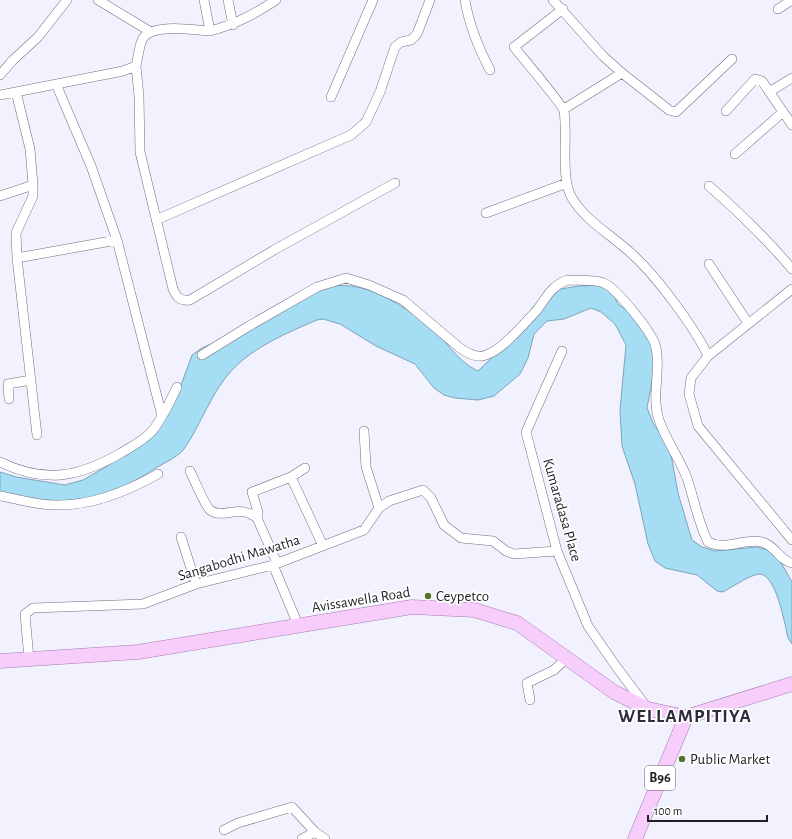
<svg xmlns="http://www.w3.org/2000/svg" width="792" height="839" viewBox="0 0 792 839" font-family="'Alegreya Sans',sans-serif">
  <style>
    .water { fill: #a5ddf5; stroke: #7da4b7 }
    .lines { fill: none; stroke-linecap: round; stroke-linejoin: round }
    .minor-casing { stroke: #706e81; stroke-width: 10 }
    .primary-casing { stroke: #a77baf; stroke-width: 15 }
    .minor { stroke: #fff; stroke-width: 9 }
    .primary { stroke: #f6cdfb; stroke-width: 14 }
    .poi-dot { fill: #54742a; stroke: #fff; stroke-width: 1.5 }
    .labels { text-anchor: middle; dominant-baseline: central; stroke-width: 3.5; stroke-linejoin: round; paint-order: stroke }
    .shield { fill: #fff; stroke: #636267; stroke-width: 1 }
    .shield-label { font-size: 14px; font-weight: bold; fill: #201f26 }
    .street-label { font-size: 15px; fill: #201f26; stroke: #fff }
    .poi-label { font-size: 15px; fill: #201f26; stroke: #fff; text-anchor: start }
    .district-label { font-size: 19px; font-weight: bold; letter-spacing: 1px; fill: #2e2c3c; stroke: #fff }
  </style>
  <rect width="100%" height="100%" fill="#f2f1fe"/>
  <!-- water -->
  <path class="water" d="M598 285 610 288 618 304 638 319 653 347 654 371 647 408 654 425 669 444 678 493 692 540 702 547 715 551 757 547 775 552 792 582V644L788 638C785 625 776 573 759 574 750 575 732 587 723 592L717 591 697 575 665 568 655 561 648 544 635 484 622 446 620 410 626 345 615 324 601 312 591 308 564 319 547 321 534 334 528 358 520 374 494 396 478 400 455 398 444 395 434 388 415 364 376 346 340 324 323 319 317 320C289 332 255 346 233 369 211 392 202 423 184 449 178 457 164 463 156 468 100 504 64 506 0 494V472L16 477 65 485 83 480 109 465 155 431 180 388 192 355 202 348C229 336 256 325 282 312 295 305 308 293 322 289 359 276 396 302 425 322 445 336 454 360 478 371L504 346 534 306 554 290 579 286Z"/>
  <g class="lines">
    <!-- minor casing -->
    <g class="minor-casing">
      <path id="minor" d="M98 0 151 32
        M228 0 233 25
        M465 0C469 25 478 47 490 70
        M553 0 603 56 622 73 669 110 676 112 732 59
        M563 9 514 47C521 56 563 105 564 111 568 135 560 179 572 198 586 222 615 237 634 256 657 277 695 328 708 356
        M778 9 792 0
        M210 31C236 24 253 15 276 0
        M136 66 139 96 140 152 173 289C177 298 180 301 190 300L274 250 395 183
        M0 75 13 60 38 37 67 0
        M56 84 91 166 117 240 162 416
        M16 92 30 149 33 185V196L16 233 17 258 37 435
        M769 92 792 78
        M0 95 123 71 136 66C138 58 139 45 143 38 153 23 194 30 210 31L204 0
        M331 97 373 0
        M564 109 622 73
        M726 111 755 79 762 81 792 125
        M735 154 783 112
        M709 186C740 213 765 237 792 269
        M0 196 33 185
        M486 213 567 183
        M156 220 351 135 366 122 380 92 395 47 401 42 411 40 417 34 430 0
        M17 258 117 240
        M709 264 748 323
        M792 289 708 356 691 378 689 394 698 426 792 540
        M562 351 526 432 557 551 588 626 615 665 645 705
        M202 355 249 326 317 287 346 278 369 285 403 300 460 348C467 353 477 359 486 355 502 350 525 323 537 310 547 297 550 287 567 280 578 281 593 279 604 283 616 288 654 334 656 348 661 372 651 396 659 420 666 440 679 458 687 478 694 499 698 522 708 542 726 551 744 538 762 542 775 545 780 561 792 563
        M9 399 8 384 31 380
        M364 431 366 467 379 508
        M0 462C46 484 79 477 121 453 132 446 145 440 153 430 163 417 170 402 177 387
        M190 471C194 479 205 506 210 510 223 520 239 503 257 518L277 563
        M291 477 323 546
        M0 496C18 499 37 505 55 505 90 506 128 491 158 474
        M257 518 258 512 252 492 291 477 305 468
        M181 537 196 584
        M273 565 299 627
        M29 659 25 614 33 608 143 604 196 584 273 565 364 530 379 508 389 501 423 490 431 498 444 525 461 538 493 541 506 551 514 554 557 551
        M530 700 527 683 554 670 567 658
        M224 830 238 823 292 807 315 832 325 839
        M302 839 315 832"/>
    </g>
    <!-- primary casing -->
    <g class="primary-casing">
      <path id="primary" d="M0 661 138 652 412 607 474 610 517 623 614 692 648 709 686 717 792 684
        M635 839 686 717"/>
    </g>
    <!-- minor -->
    <use href="#minor" class="minor"/>
    <!-- primary -->
    <use href="#primary" class="primary"/>
  </g>
  <!-- markers -->
  <g class="poi-dot">
    <circle cx="428" cy="596" r="4"/>
    <circle cx="682" cy="759" r="4"/>
  </g>
  <g class="labels">
    <!-- shield labels -->
    <rect class="shield" x="645" y="766" width="30" height="24" rx="3"/>
    <g class="shield-label">
      <text x="660" y="778">B96</text>
    </g>
    <!-- street labels -->
    <g class="street-label">
      <text transform="translate(562 510) rotate(74)">Kumaradasa Place</text>
      <text transform="translate(239 558) rotate(-17)">Sangabodhi Mawatha</text>
      <text transform="translate(361 600) rotate(-9)">Avissawella Road</text>
    </g>
    <!-- poi labels -->
    <g class="poi-label">
      <text x="436" y="596">Ceypetco</text>
      <text x="690" y="759">Public Market</text>
    </g>
    <!-- district labels -->
    <g class="district-label">
      <text x="685" y="716">WELLAMPITIYA</text>
    </g>
  </g>
  <!-- scale -->
  <path d="M648 815v6h119v-6" fill="none" stroke="#201f26" stroke-width="2"/>
  <text x="654" y="815" font-size="12" fill="#201f26" stroke="#ffffff" stroke-width="3" paint-order="stroke">100 m</text>
</svg>
